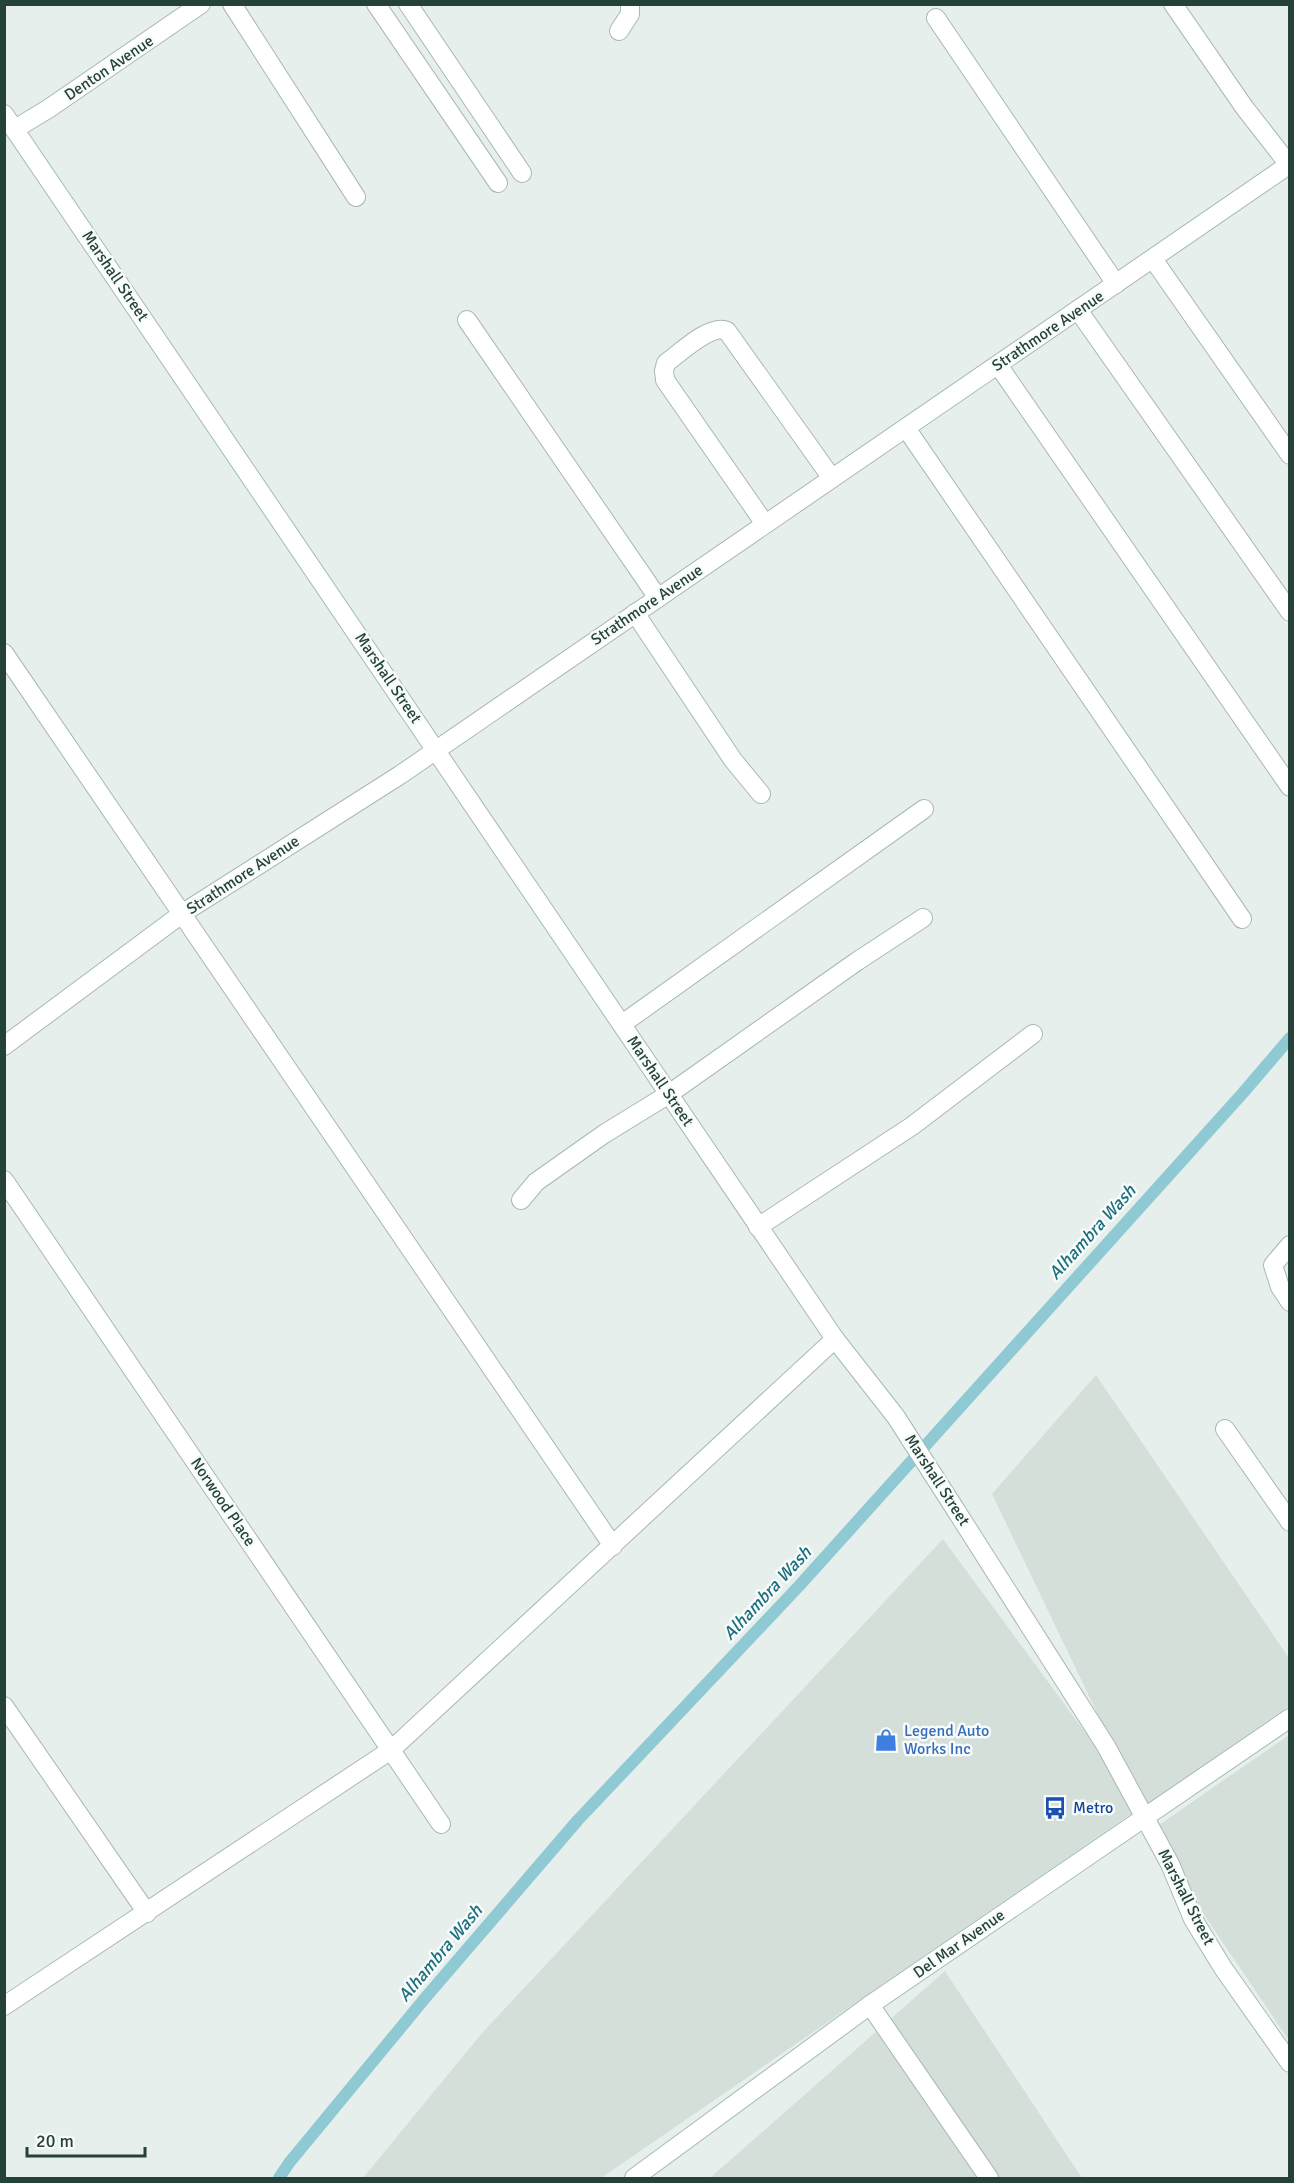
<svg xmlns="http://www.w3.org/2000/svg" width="1294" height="2183" viewBox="0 0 1294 2183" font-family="Signika,sans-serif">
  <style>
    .built { fill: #d4dfda }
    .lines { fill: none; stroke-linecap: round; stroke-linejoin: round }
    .stream { stroke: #8ec9d4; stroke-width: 12 }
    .lane-casing { stroke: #a8b8b2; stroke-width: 20 }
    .street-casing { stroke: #a8b8b2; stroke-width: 20 }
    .secondary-casing { stroke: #a4bbb3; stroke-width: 20 }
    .lane { stroke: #fff; stroke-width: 18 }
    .street { stroke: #fff; stroke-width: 18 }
    .secondary { stroke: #fff; stroke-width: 18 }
    .labels { text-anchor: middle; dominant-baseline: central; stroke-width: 5; stroke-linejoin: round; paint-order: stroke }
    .street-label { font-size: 16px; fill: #24423a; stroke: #f7fbf9 }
    .shop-label { font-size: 16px; fill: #366cbe; stroke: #f7fbf9; text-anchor: start }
    .transit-label { font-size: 16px; fill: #164399; stroke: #f7fbf9; text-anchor: start }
    .water-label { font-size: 18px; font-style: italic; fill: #1c6f80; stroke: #f7fbf9 }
  </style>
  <rect width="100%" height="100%" fill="#e6efeb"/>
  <!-- built -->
  <path class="built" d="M1096 1375 1289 1658V1706L1145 1806 1112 1744 992 1494Z
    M943 1539 1101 1754 1132 1813 601 2178H363L482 2033Z
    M1289 1735 1290 2038 1288 2039 1196 1903 1159 1825Z
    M945 1971 1082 2178H710Z"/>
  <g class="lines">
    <!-- stream -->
    <path class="stream" d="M279 2178 289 2163 426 1997 578 1820 799 1586 1242 1094 1290 1038"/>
    <!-- lane casing -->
    <g class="lane-casing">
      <path id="lane" d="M232 4 356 197
        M376 4 498 183
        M408 4 522 173
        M1173 4 1244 107 1290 166
        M936 18 1116 284
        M619 31 630 14V4
        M1153 259 1290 455
        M1078 310 1290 612
        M467 320 658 598
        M998 365 1290 787
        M906 428 1242 919
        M765 524 665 380 664 371 666 363C680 353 711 323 727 331L831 477
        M635 613 733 760 761 794
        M4 653 613 1546
        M622 1024 924 809
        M521 1200 536 1182 604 1134 669 1094 856 962 923 918
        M758 1227 912 1126 1033 1034
        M1290 1245 1273 1265 1280 1287 1290 1302
        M1225 1429 1290 1522
        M4 1706 147 1913
        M870 2005 989 2178
        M4 2006 391 1750 835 1339"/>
    </g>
    <!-- street casing -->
    <g class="street-casing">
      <path id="street" d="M15 129 48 109 201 4
        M4 1046 183 913 400 775 1290 164
        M4 1180 441 1824
        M957 1512 1106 1746 1170 1864 1193 1919 1223 1968 1290 2063"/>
    </g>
    <!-- secondary casing -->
    <g class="secondary-casing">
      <path id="secondary" d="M4 114 835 1339 896 1417 957 1512
        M634 2178 870 2005 1290 1718"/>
    </g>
    <!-- lane -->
    <use href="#lane" class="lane"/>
    <!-- street -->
    <use href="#street" class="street"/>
    <!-- secondary -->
    <use href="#secondary" class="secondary"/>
  </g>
  <!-- icons -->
  <defs>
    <g id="shop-bare" transform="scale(1.8)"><path d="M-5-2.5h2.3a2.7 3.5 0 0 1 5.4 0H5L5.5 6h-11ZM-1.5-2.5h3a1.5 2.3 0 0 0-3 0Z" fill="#3f7fe0" stroke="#f7fbf9" stroke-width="2.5" paint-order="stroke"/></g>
    <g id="bus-bare" transform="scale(1.8)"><path d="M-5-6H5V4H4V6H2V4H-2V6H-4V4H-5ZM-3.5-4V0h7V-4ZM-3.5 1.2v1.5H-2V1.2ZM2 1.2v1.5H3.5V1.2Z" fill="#1a4fb4" stroke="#f7fbf9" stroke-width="2.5" paint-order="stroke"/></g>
  </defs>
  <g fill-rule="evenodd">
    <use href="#shop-bare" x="886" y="1740"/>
    <use href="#bus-bare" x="1055" y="1808"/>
  </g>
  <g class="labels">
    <!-- street labels -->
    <g class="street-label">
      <text transform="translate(109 68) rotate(-34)">Denton Avenue</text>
      <text transform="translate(115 276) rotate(56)">Marshall Street</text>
      <text transform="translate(1048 331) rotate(-34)">Strathmore Avenue</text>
      <text transform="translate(647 605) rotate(-34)">Strathmore Avenue</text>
      <text transform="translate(388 678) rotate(56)">Marshall Street</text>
      <text transform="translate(243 875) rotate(-33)">Strathmore Avenue</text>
      <text transform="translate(660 1081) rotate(56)">Marshall Street</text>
      <text transform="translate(937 1480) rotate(57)">Marshall Street</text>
      <text transform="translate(223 1502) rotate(56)">Norwood Place</text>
      <text transform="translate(1186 1897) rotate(63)">Marshall Street</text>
      <text transform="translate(959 1944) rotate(-35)">Del Mar Avenue</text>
    </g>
    <!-- shop labels -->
    <g class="shop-label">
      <text x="904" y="1731">Legend Auto<tspan x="904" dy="18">Works Inc</tspan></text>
    </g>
    <!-- transit labels -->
    <g class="transit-label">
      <text x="1073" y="1808">Metro</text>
    </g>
    <!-- water labels -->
    <g class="water-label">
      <text transform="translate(1092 1232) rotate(-48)">Alhambra Wash</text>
      <text transform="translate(767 1593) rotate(-47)">Alhambra Wash</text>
      <text transform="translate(440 1953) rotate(-50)">Alhambra Wash</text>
    </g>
  </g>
  <!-- border -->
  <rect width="1294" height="2183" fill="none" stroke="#24423a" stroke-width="12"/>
  <!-- scale -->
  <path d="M27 2147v9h118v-9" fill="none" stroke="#24423a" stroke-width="3"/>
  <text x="36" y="2147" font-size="18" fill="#24423a" stroke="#f7fbf9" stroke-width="4.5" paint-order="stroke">20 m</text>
</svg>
